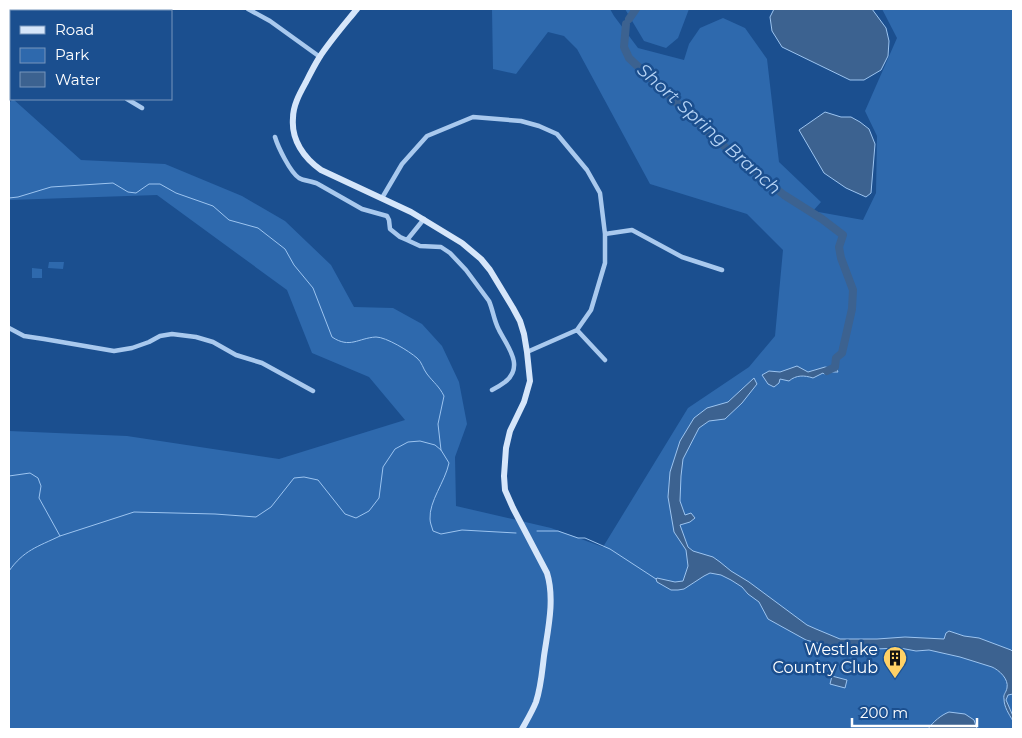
<svg xmlns="http://www.w3.org/2000/svg" width="1022" height="738" viewBox="0 0 1022 738" font-family="Montserrat,sans-serif">
  <style>
    .green { fill: #2e69ad }
    .water { fill: #3c6290; stroke: #9cc4f0 }
    .lines { fill: none; stroke-linecap: round; stroke-linejoin: round }
    .stream { stroke: #9cc4f0; stroke-width: 1 }
    .river { stroke: #3c6290; stroke-width: 8 }
    .street { stroke: #a9c9ee; stroke-width: 4.5 }
    .secondary { stroke: #d6e6fa; stroke-width: 6 }
    .labels { text-anchor: middle; dominant-baseline: central; stroke-width: 5; stroke-linejoin: round; paint-order: stroke }
    .poi-label { font-size: 16px; fill: #fff; stroke: #1b4f8f; text-anchor: end }
    .water-label { font-size: 18px; font-style: italic; fill: #b5d3f5; stroke: #1b4f8f }
  </style>
  <rect width="100%" height="100%" fill="#1b4f8f"/>
  <!-- green -->
  <path class="green" d="M492 9H610L614 16 638 48 684 60 689 44 700 28 723 18 745 28 767 59 779 162 821 202 813 211 863 220 876 193 877 136 865 111 897 38 882 9H1013V729H9V431L127 436 279 459 405 420 369 377 312 353 287 290 157 195 9 200V103L13 99 81 160 165 164 242 196 285 221 331 265 354 307 393 308 422 324 442 346 459 382 467 424 455 457 456 506 551 528 603 547 688 408 749 367 775 336 783 250 747 214 650 184 577 49 564 36 548 32 516 74 493 69Z
    M625 9H689L678 38 666 48 644 41Z
    M49 262H64L63 269 48 268Z
    M32 268 42 269V278H32Z"/>
  <!-- water -->
  <path class="water" d="M774 9H872L886 28 889 41 888 56 881 70 864 80H850L782 47 772 31 770 17Z
    M825 112 841 117H851L860 122 869 129 875 144 871 193 866 197 846 188 824 173 799 130Z
    M797 366 808 372 825 367 831 368 835 366 838 372H828L824 374 823 373 813 378C804 375 796 375 789 381L780 379 779 383 774 387 768 384 762 375 769 371 780 372Z
    M754 378 757 384 742 403 725 419 709 421 699 428 683 459 681 476 680 501 685 515 691 513 695 518 690 522 680 525 688 547 693 551 713 557 720 562 731 571 749 582 807 625 816 629 840 639H877L905 637 944 639 946 633 949 631 964 636 979 638 1011 650 1013 652V694L1008 695 1006 700 1013 716V721C1009 714 1004 707 1004 699 1003 694 1006 693 1007 688 1009 679 999 670 992 667L960 657 929 650 916 651 900 648 851 650 828 646 806 640 768 619 759 602 748 594 742 587 731 580 721 575 710 573 704 576 684 589 678 590H671L657 582 656 579 657 578 675 582 683 581 688 566 686 550 674 532 668 497 670 472 680 441 694 418 707 408 728 402Z
    M832 676 847 680 845 688 830 684Z
    M949 712 965 714 974 720 977 729H928C933 722 941 715 949 712Z"/>
  <g class="lines">
    <!-- stream -->
    <path class="stream" d="M9 198 18 197 51 187 113 183 128 192 136 193 149 184H160L176 193 213 206 229 220 258 228 285 249 294 265 313 288 332 337C350 349 358 338 376 337 386 337 409 351 417 358 422 362 423 369 427 374 434 383 439 386 444 396L438 424 441 450
      M9 476 30 473 38 478 41 486 39 498 60 536 134 512 215 514 256 517 271 507 294 478 304 477 318 480 345 514 356 518 369 511 379 498 383 467 395 449 408 442 420 441 435 445 441 450 449 463C445 482 429 501 430 519 430 523 432 527 433 531L441 534 462 530 516 533
      M537 531H558L578 538H585L610 549 656 579
      M9 571C24 550 37 547 60 536"/>
    <!-- river -->
    <path class="river" d="M629 19 636 9
      M626 24 624 47 629 58 714 138 784 195 822 219 843 235 839 247 841 258 853 290 852 309 842 353 836 358 835 367 827 371"/>
    <!-- street -->
    <path class="street" d="M59 9V11
      M248 9 270 21 320 57
      M17 11 28 9
      M9 13H11
      M127 99 142 108
      M275 137C278 147 290 172 299 178 304 181 312 181 318 184L362 209 387 216 389 220 390 229 400 237 407 240
      M382 198 402 164 427 136 473 117 521 121 539 126 557 134 587 170 600 193 605 234V263L591 310 577 330 527 352
      M424 219 407 240 420 246 441 247 450 253 466 270 489 301C493 310 494 321 499 330 507 346 525 366 505 382 501 385 496 388 492 390
      M605 234 632 230 682 257 722 270
      M9 328 24 336 44 339 114 351 132 348 149 342 160 336 172 334 196 337 213 342 236 355 262 363 313 391
      M577 330 605 360"/>
    <!-- secondary -->
    <path class="secondary" d="M357 9C344 25 330 41 319 58 314 66 310 74 306 82 300 93 293 105 293 118 291 140 304 158 321 170L411 212 462 243 481 259 490 270 513 308 520 321 524 334 527 352 530 381 524 402 510 431 506 448 504 476 505 490 513 508 547 573C555 599 548 629 544 656 542 672 541 687 536 702 532 712 527 720 522 729"/>
  </g>
  <!-- icons -->
  <defs>
    <g id="building-pin" transform="scale(1.25)"><path d="M0 17L-7.5 6A9.5 9.5 0 1 1 7.5 6Z" fill="#ffd166" stroke="#1b4f8f"/><path d="M-4-6H4V6H1V3H-1V6H-4ZM-2.5-4.3h1.7v1.8h-1.7ZM.8-4.3h1.7v1.8H.8ZM-2.5-1h1.7V.8h-1.7ZM.8-1h1.7V.8H.8Z" fill="#111"/></g>
  </defs>
  <g fill-rule="evenodd">
    <use href="#building-pin" x="895" y="658"/>
  </g>
  <g class="labels">
    <!-- poi labels -->
    <g class="poi-label">
      <text x="878" y="649">Westlake<tspan x="878" dy="18">Country Club</tspan></text>
    </g>
    <!-- water labels -->
    <g class="water-label">
      <text transform="translate(709 129) rotate(42)">Short Spring Branch</text>
    </g>
  </g>
  <!-- border -->
  <rect width="1022" height="738" fill="none" stroke="#ffffff" stroke-width="20"/>
  <!-- legend -->
  <rect x="10" y="10" width="162" height="90" fill="#1b4f8f" stroke="#7695bc"/>
  <rect x="20" y="26" width="25" height="8" fill="#d6e6fa" stroke="#7695bc"/>
  <text x="55" y="35" font-size="15" fill="#ffffff">Road</text>
  <rect x="20" y="48" width="25" height="15" fill="#2e69ad" stroke="#7695bc"/>
  <text x="55" y="60" font-size="15" fill="#ffffff">Park</text>
  <rect x="20" y="72" width="25" height="15" fill="#3c6290" stroke="#7695bc"/>
  <text x="55" y="85" font-size="15" fill="#ffffff">Water</text>
  <!-- scale -->
  <path d="M852 718v8h125v-8" fill="none" stroke="#ffffff" stroke-width="2.5"/>
  <text x="860" y="718" font-size="15" fill="#ffffff" stroke="#1b4f8f" stroke-width="4" paint-order="stroke">200 m</text>
</svg>
